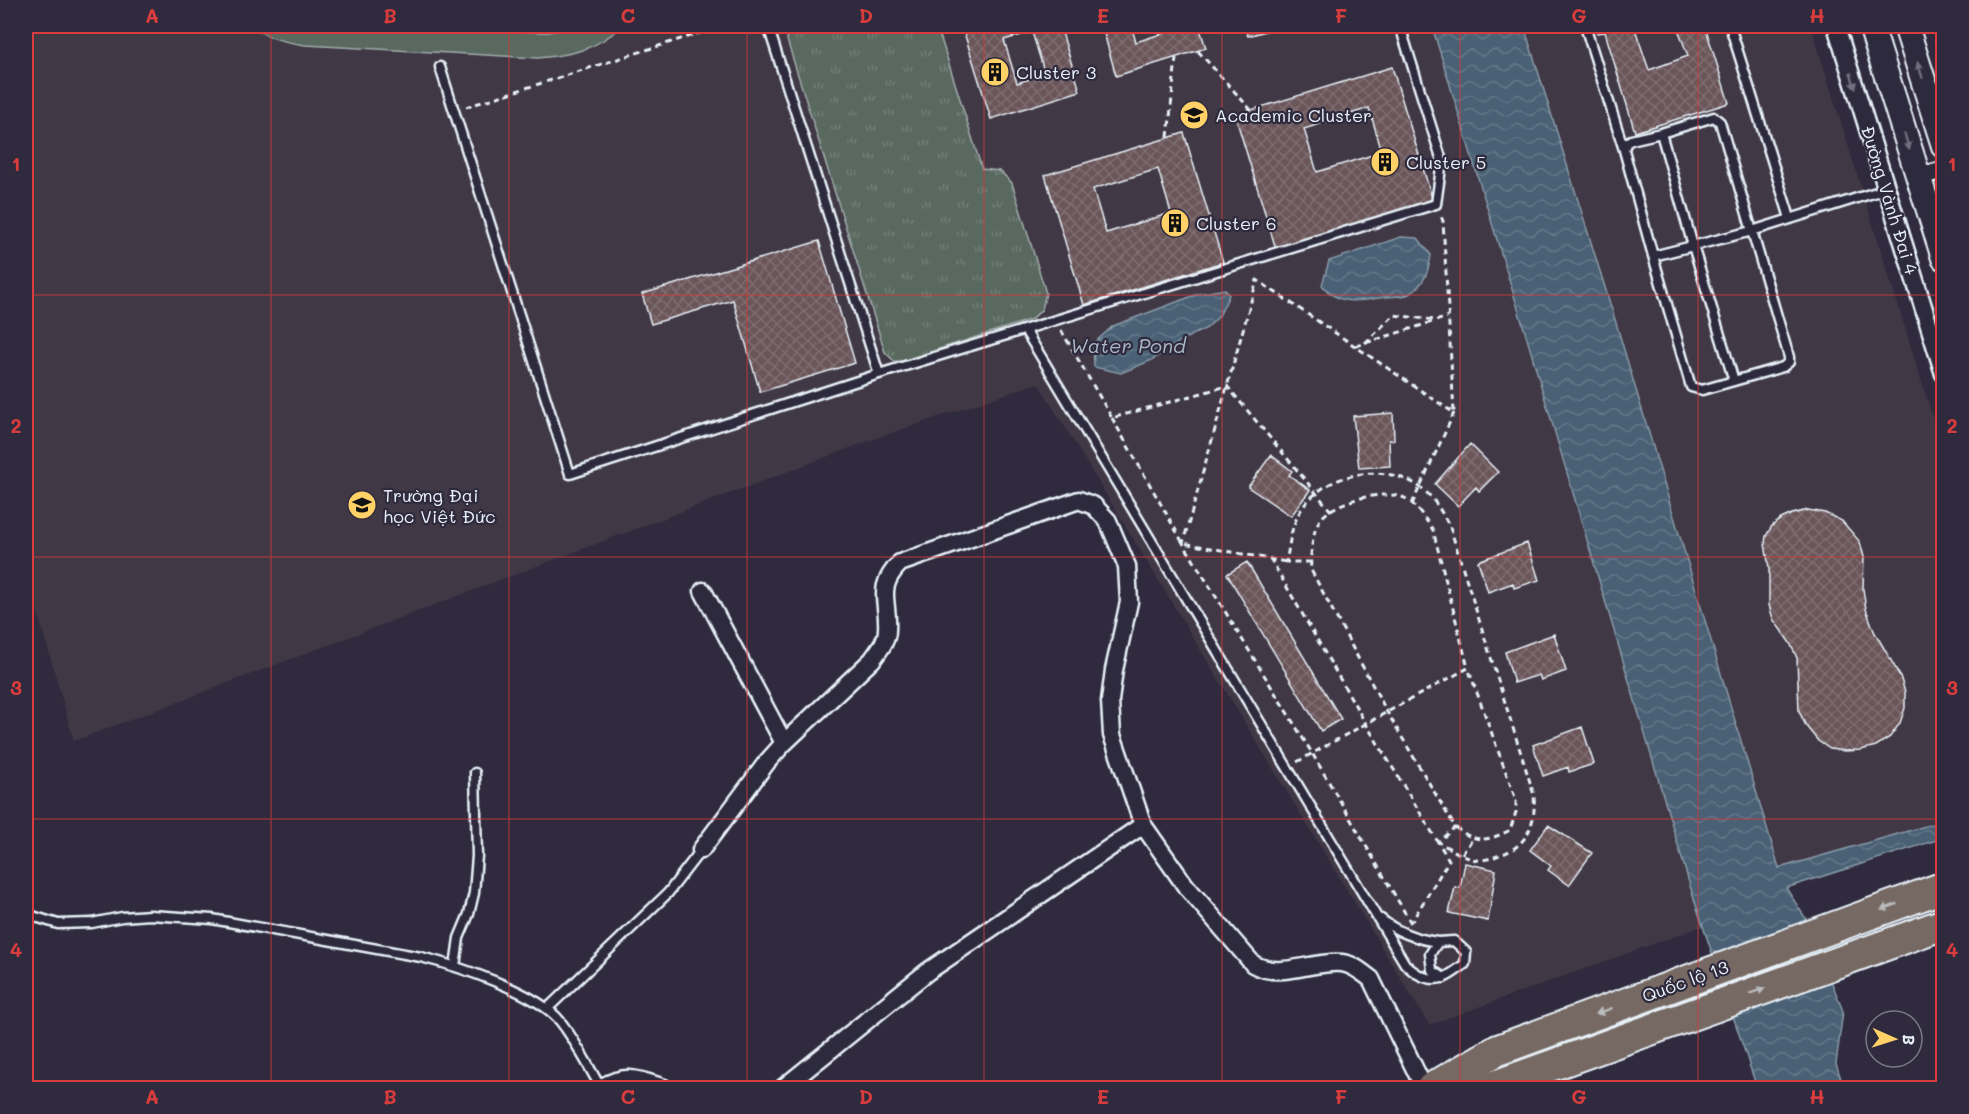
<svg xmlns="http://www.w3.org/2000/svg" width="1969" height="1114" viewBox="0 0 1969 1114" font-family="Mali,sans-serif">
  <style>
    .built { fill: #413745 }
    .grass { fill: url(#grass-tufts); stroke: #a1adac; stroke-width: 1.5 }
    .garden { fill: #5a6960; stroke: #a1adac; stroke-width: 1.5 }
    .water { fill: url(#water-waves); stroke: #899ba9; stroke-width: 1.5 }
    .building { fill: url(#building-cross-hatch); stroke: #e8f1f8; stroke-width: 1.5; fill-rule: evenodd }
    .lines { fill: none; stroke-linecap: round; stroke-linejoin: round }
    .lane-casing { stroke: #e8f1f8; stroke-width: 13 }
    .street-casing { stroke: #e8f1f8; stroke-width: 21 }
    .secondary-casing { stroke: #e8f1f8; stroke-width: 28 }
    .highway-casing { stroke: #e8f1f8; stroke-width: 34 }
    .path { stroke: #e8f1f8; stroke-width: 3; stroke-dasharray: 6 4.5; stroke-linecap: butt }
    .lane { stroke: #2f2a3d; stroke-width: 8 }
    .street { stroke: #2f2a3d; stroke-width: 16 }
    .secondary { stroke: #2f2a3d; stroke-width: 24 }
    .highway { stroke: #766964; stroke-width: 30 }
    .oneway { fill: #70707e }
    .oneway2 { fill: #babbbd }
    .grid { fill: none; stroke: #d83c3d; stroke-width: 1.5; stroke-opacity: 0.55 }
    .labels { text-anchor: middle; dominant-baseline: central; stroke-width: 4.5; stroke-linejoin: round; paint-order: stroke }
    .poi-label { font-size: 18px; fill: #e8f1f8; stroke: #2f2a3d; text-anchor: start }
    .street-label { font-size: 18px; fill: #e8f1f8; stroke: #2f2a3d }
    .water-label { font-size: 20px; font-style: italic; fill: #a9b7c4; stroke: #2f2a3d }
    .neatline { fill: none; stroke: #d83c3d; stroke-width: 2 }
    .grid-label { font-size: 20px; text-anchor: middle; font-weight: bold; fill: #d83c3d }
  </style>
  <defs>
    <pattern id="grass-tufts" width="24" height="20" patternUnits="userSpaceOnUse" patternTransform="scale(1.5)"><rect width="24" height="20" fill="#5a6960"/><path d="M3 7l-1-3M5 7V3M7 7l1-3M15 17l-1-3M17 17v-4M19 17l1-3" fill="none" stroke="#727f78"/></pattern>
    <pattern id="water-waves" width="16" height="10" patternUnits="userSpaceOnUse" patternTransform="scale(1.5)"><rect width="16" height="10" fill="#4a6175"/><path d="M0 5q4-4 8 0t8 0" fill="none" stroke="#647889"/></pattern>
    <pattern id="building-cross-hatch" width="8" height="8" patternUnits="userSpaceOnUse" patternTransform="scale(1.5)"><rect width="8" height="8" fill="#6a5559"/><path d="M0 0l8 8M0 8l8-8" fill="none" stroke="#7f6e72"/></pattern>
  </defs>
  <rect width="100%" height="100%" fill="#2f2a3d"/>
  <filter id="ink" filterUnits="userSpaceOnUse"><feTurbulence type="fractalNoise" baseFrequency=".0167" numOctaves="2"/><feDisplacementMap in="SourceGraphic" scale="12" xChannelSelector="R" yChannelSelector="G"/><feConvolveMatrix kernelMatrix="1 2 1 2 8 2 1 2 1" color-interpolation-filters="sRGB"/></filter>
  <g filter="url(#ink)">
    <!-- built -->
    <path class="built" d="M26 26H1432L1703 926 1429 1025 1038 383 874 439 74 741 26 572Z
      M1524 26H1811L1943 450V821L1779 868 1616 323Z"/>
    <!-- grass -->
    <path class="grass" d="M788 26H937L982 169 1000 171 1012 183 1046 293 1042 309 1032 319 902 361H894L885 352 787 40Z"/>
    <!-- garden -->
    <path class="garden" d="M250 26H414L536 32H549L574 26H623C595 49 574 55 538 58L305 45C285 42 267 38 250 26Z"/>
    <!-- water -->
    <path class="water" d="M1432 26H1524L1616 323 1779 868 1943 821V838L1786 888 1808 922 1843 1011 1836 1064 1844 1088H1757L1694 899 1522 322Z
      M1401 237 1418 238 1431 255C1429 271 1424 285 1409 294 1403 297 1393 296 1386 297 1360 300 1340 308 1322 285L1329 261Z
      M1225 289 1229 295 1219 316 1207 328 1184 339 1152 360 1121 373 1094 367 1093 344 1113 326 1198 294Z"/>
    <!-- building -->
    <path class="building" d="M962 26H1060L1080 91 991 119ZM1032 32 1045 74 1017 83 1004 40Z
      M1102 26H1131L1136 42 1164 33 1161 26H1199L1206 48 1116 76Z
      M1244 26H1283L1248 36Z
      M1597 26H1634L1649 70 1688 56 1677 26H1705L1729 103 1635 132 1605 32 1597 33Z
      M1392 67 1433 201 1276 249 1235 115ZM1369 108 1382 152 1317 172 1304 129Z
      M1184 133 1223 262 1084 305 1045 175ZM1158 169 1171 213 1106 233 1093 189Z
      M819 241 855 363 760 392 733 300 651 324 642 294Z
      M1393 413 1394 440H1389L1390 466 1359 468 1353 416Z
      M1470 444 1498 472 1479 491 1476 487 1458 506 1435 484Z
      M1271 455 1292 471 1289 475 1310 490 1291 516 1248 487Z
      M1808 510 1825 513 1842 521 1860 542 1864 557 1863 589 1866 609 1874 631 1900 676 1905 692V708L1900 723 1890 737 1876 746 1861 750 1845 751 1830 749 1818 741 1806 726 1799 711 1797 658 1790 643 1773 619 1769 605V568L1765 544 1766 536 1772 526 1781 519 1792 514Z
      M1527 543 1539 580 1514 588 1513 583 1488 592 1478 561Z
      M1247 562 1341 719 1321 731 1227 574Z
      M1554 634 1566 671 1541 680 1539 675 1514 683 1505 652Z
      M1582 727 1594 764 1569 772 1568 767 1543 776 1533 745Z
      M1548 825 1592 853 1569 885 1548 870 1551 866 1530 850Z
      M1465 863 1496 870 1488 921 1449 913 1455 887 1460 888Z"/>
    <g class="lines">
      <!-- lane casing -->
      <g class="lane-casing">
        <path id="lane" d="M768 26 879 374
          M1585 26 1624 150
          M1730 26 1790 218
          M440 67 570 474 879 374 1436 204 1442 161 1400 26
          M1661 133 1693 246 1734 381
          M1653 256 1624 150 1626 143 1631 140 1661 133 1714 117 1720 122 1789 357V362L1783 367 1702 390 1691 387 1653 256 1752 231 1886 189
          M1025 330 1405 964C1415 974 1429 983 1445 977 1451 975 1459 968 1465 964L1466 952 1454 941 1438 942 1430 954 1432 970 1444 978
          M26 914 58 924 92 923 122 917 150 915 212 919 421 957C457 966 537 992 560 1021 576 1041 588 1066 601 1088
          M1381 919C1398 933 1416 939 1438 942
          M455 966 459 938 469 914 474 893 477 856 475 773
          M547 1009 668 893 701 850"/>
      </g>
      <!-- street casing -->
      <g class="street-casing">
        <path id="street" d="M1836 26 1944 374
          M1918 177 1944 170
          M703 591 784 743
          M701 850 767 762 784 743 872 660C878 651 887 642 887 630 889 600 875 589 900 563L1079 500 1094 506 1108 521 1127 566 1129 602 1114 670 1110 701 1112 735 1143 825 1185 885 1253 964C1280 980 1313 960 1342 963 1353 964 1363 973 1371 979L1424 1088
          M601 1088C626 1073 638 1079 664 1088
          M783 1088 927 972 1143 825"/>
      </g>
      <!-- secondary casing -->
      <g class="secondary-casing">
        <path id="secondary" d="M1871 26 1944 258
          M1906 26 1944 146"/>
      </g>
      <!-- highway casing -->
      <g class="highway-casing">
        <path id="highway" d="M1432 1088 1498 1050 1944 887
          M1489 1088 1944 924"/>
      </g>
      <!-- path -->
      <path class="path" d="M1198 51 1251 110
        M466 107 722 26
        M1168 137 1176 58
        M1061 330 1112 418 1227 386 1331 511
        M1365 343 1394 315 1434 320
        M1356 346 1448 317
        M1112 418 1183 543 1286 562
        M1412 504 1454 413
        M1270 558 1366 724 1449 860 1412 921
        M1310 562H1286C1289 549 1290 534 1295 522 1313 475 1380 459 1420 487 1434 497 1442 513 1450 527L1534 795C1536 823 1528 846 1500 855 1494 857 1484 861 1477 860 1463 858 1450 848 1438 842L1455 827
        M1297 762C1354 730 1411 699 1468 668L1516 800V812L1510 830C1487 842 1475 843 1455 827L1387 712 1311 570C1310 557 1312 531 1320 520 1333 501 1381 490 1402 497 1413 500 1427 521 1433 530L1468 668
        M1462 854 1473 838
        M1411 923 1312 753 1183 543 1257 280 1454 413 1443 221 1440 214"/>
      <!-- lane -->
      <use href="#lane" class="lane"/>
      <!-- street -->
      <use href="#street" class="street"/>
      <!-- secondary -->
      <use href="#secondary" class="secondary"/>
      <!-- highway -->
      <use href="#highway" class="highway"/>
    </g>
    <!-- one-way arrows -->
    <defs><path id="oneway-solid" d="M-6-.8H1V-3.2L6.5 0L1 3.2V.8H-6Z" transform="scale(1.5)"/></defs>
    <g class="oneway">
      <use href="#oneway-solid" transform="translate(1920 70) rotate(-107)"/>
      <use href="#oneway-solid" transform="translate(1853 81) rotate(73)"/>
      <use href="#oneway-solid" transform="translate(1907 142) rotate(73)"/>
    </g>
    <g class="oneway2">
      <use href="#oneway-solid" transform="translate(1889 907) rotate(160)"/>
      <use href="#oneway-solid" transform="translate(1757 991) rotate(-20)"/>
      <use href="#oneway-solid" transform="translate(1604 1011) rotate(160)"/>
    </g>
  </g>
  <!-- grid -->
  <path class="grid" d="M271 26V1088M509 26V1088M747 26V1088M984 26V1088M1222 26V1088M1460 26V1088M1698 26V1088M26 295H1944M26 557H1944M26 819H1944"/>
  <!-- icons -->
  <defs>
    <g id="building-disc" transform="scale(1.5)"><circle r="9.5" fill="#ffd166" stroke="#2f2a3d"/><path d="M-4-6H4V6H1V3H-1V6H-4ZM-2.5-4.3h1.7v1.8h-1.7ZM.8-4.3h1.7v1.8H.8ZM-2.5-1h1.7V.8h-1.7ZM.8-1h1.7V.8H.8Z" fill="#111"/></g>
    <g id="university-disc" transform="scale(1.5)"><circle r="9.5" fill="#ffd166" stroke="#2f2a3d"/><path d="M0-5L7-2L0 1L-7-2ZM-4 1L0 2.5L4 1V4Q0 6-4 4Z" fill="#111"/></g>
  </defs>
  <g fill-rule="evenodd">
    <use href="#building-disc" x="995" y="72"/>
    <use href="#university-disc" x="1194" y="115"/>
    <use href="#building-disc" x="1385" y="162"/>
    <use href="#building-disc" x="1175" y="223"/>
    <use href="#university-disc" x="362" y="505"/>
  </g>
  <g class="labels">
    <!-- poi labels -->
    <g class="poi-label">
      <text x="1016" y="72">Cluster 3</text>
      <text x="1215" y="115">Academic Cluster</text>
      <text x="1406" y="162">Cluster 5</text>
      <text x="1196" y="223">Cluster 6</text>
      <text x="383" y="495">Trường Đại<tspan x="383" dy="21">học Việt Đức</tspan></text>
    </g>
    <!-- street labels -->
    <g class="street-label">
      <text transform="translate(1890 200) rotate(73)">Đường Vành Đai 4</text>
      <text transform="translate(1685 981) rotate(-20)">Quốc lộ 13</text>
    </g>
    <!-- water labels -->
    <g class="water-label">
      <text x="1128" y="345">Water Pond</text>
    </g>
  </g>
  <!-- margin -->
  <rect width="1969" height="1114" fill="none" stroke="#2f2a3d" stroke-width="66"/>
  <!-- north arrow -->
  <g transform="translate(1894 1039) rotate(93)"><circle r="28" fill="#2f2a3d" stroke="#797a88" stroke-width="1.5"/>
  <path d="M0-4.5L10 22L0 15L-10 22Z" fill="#ffd166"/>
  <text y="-9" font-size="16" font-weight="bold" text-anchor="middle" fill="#e8f1f8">B</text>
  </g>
  <rect x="33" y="33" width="1903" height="1048" class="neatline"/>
  <g class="grid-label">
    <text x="152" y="23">A</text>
    <text x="390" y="23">B</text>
    <text x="628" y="23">C</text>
    <text x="866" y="23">D</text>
    <text x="1103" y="23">E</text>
    <text x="1341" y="23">F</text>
    <text x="1579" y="23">G</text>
    <text x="1817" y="23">H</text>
    <text x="16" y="171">1</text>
    <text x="1952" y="171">1</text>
    <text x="16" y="433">2</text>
    <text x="1952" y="433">2</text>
    <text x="16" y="695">3</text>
    <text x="1952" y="695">3</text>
    <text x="16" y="957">4</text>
    <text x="1952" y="957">4</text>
    <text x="152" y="1104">A</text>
    <text x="390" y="1104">B</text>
    <text x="628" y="1104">C</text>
    <text x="866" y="1104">D</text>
    <text x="1103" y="1104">E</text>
    <text x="1341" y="1104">F</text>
    <text x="1579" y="1104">G</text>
    <text x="1817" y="1104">H</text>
  </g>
</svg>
